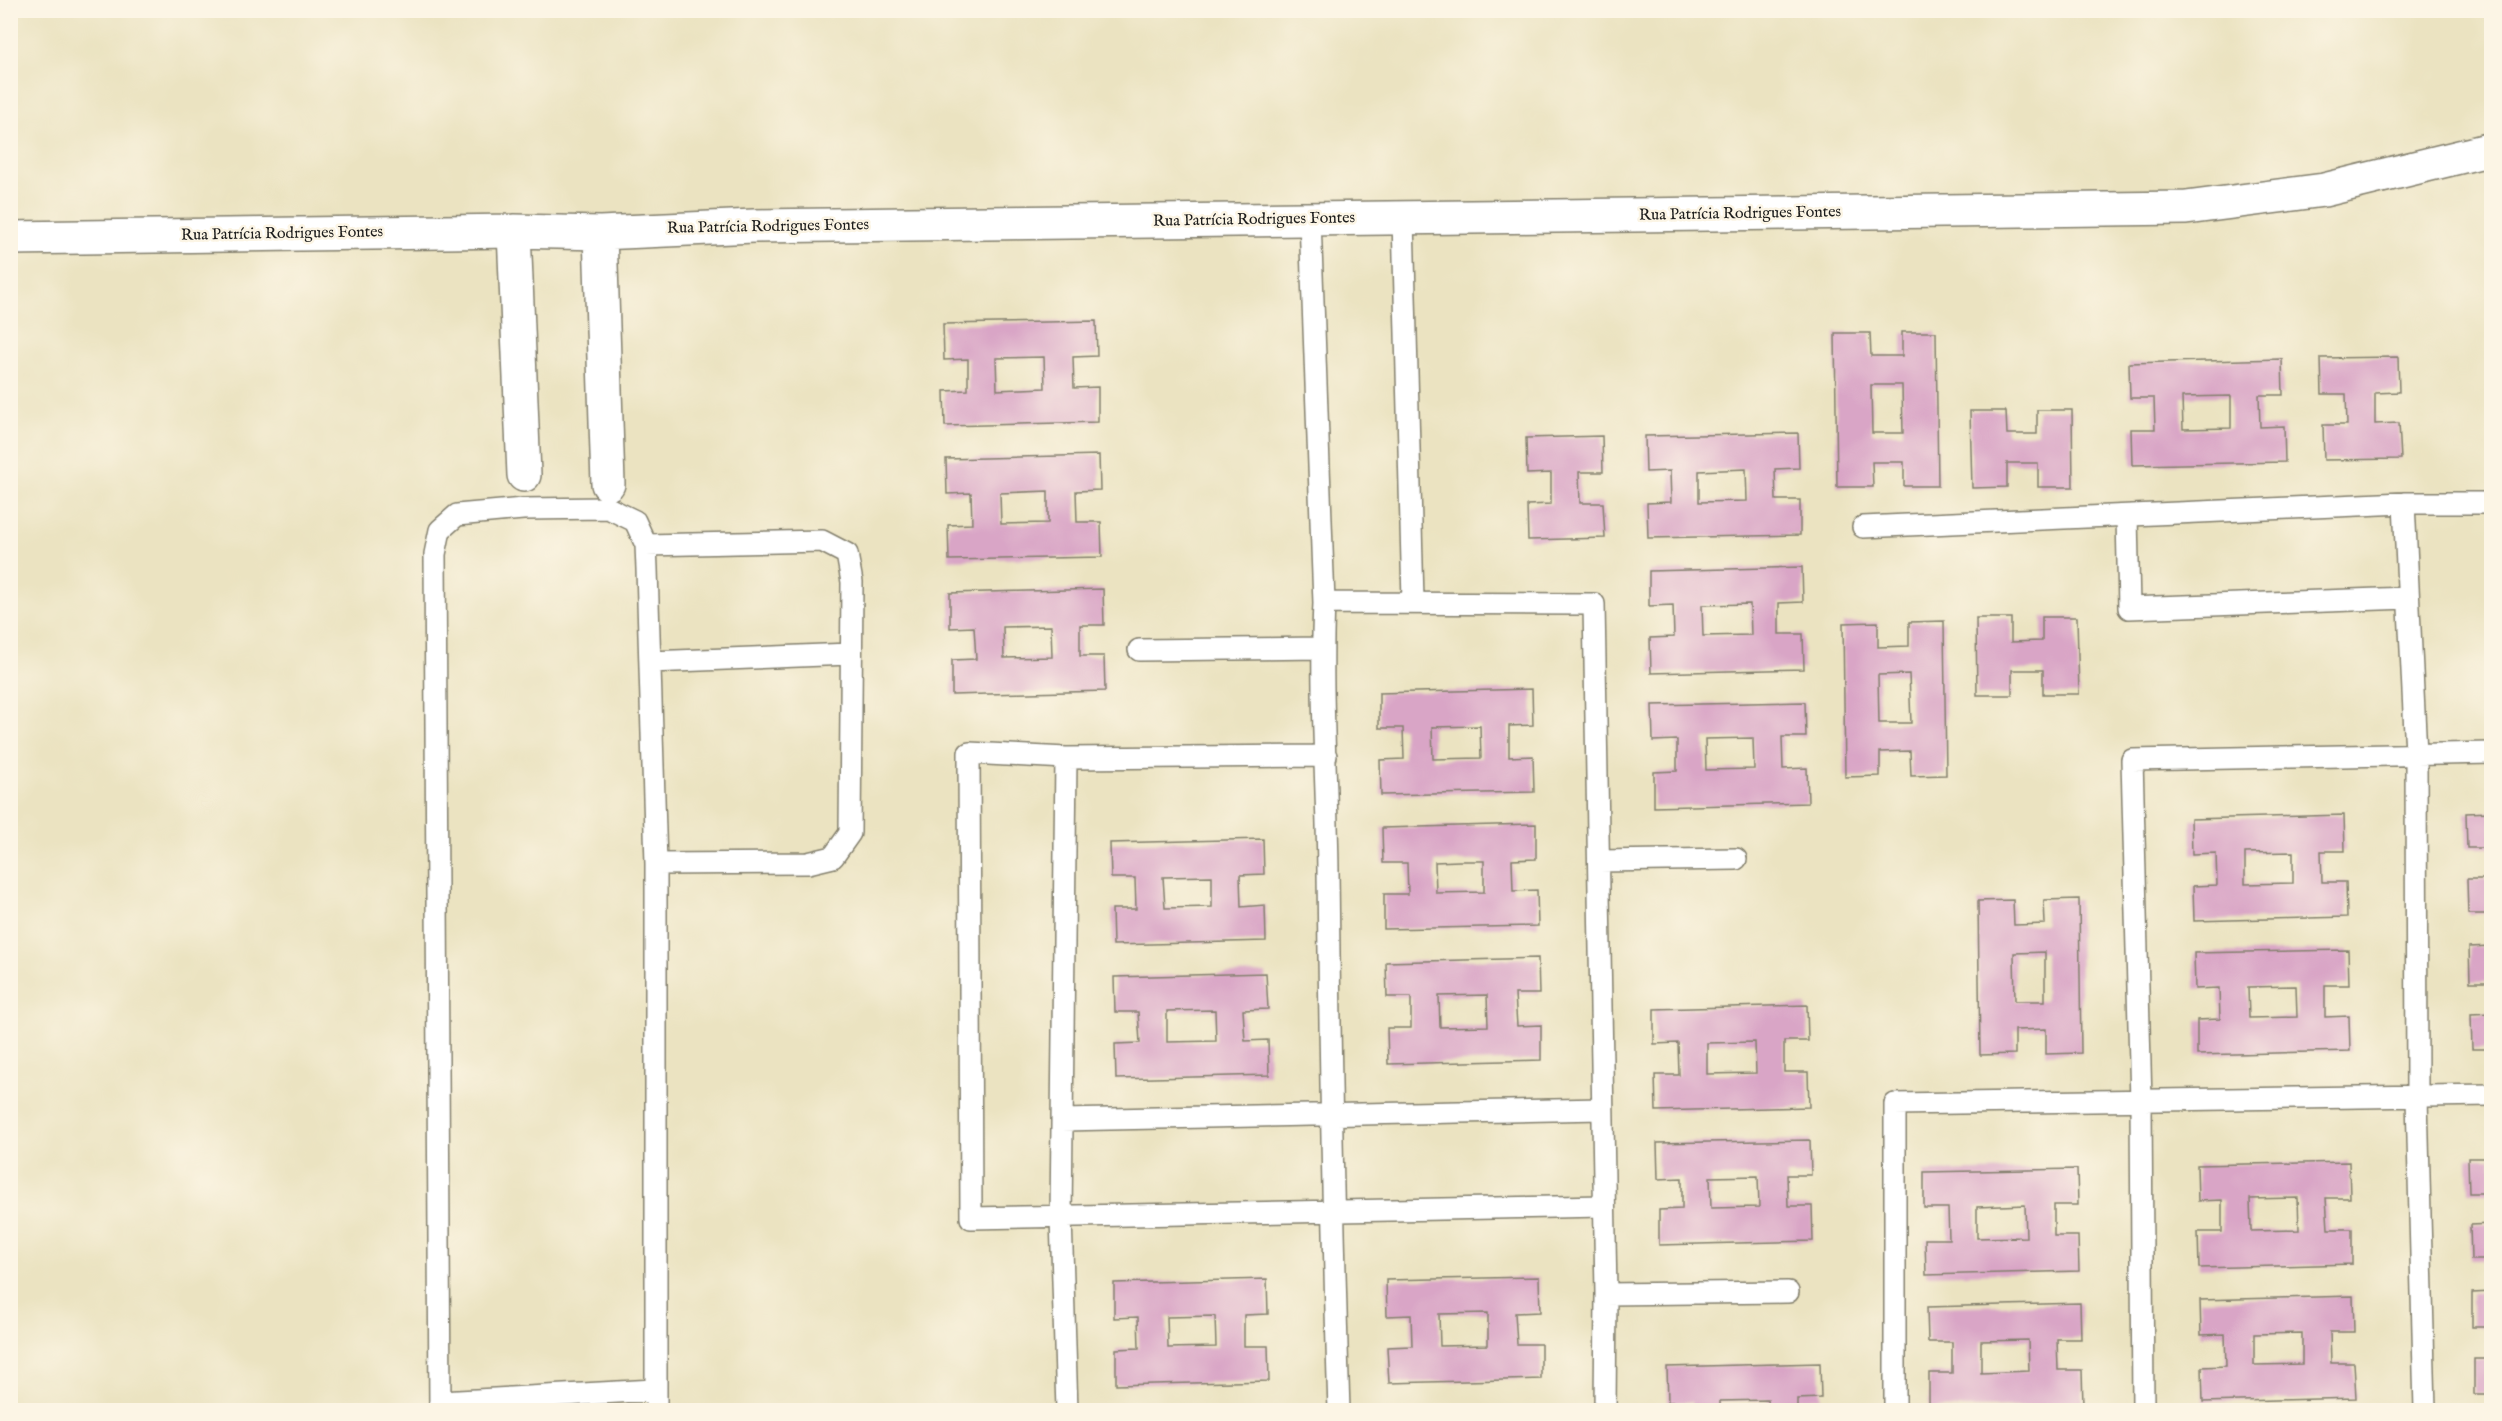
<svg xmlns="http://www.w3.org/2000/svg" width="2502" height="1421" viewBox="0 0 2502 1421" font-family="'IM FELL English',serif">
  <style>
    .building { fill: #d9a5c6; fill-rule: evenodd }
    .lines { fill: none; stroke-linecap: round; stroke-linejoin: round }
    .lane-casing { stroke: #84806e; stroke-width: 24 }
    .street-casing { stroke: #84806e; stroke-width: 36 }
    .lane { stroke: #fff; stroke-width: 21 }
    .street { stroke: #fff; stroke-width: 33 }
    .labels { text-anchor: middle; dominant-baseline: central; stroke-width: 5; stroke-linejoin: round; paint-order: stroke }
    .street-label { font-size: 16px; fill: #1c1c1c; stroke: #fcf5e5 }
  </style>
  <rect width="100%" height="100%" fill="#fcf5e5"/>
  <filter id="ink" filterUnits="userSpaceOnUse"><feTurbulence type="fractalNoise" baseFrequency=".0167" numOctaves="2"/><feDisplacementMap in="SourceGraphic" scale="12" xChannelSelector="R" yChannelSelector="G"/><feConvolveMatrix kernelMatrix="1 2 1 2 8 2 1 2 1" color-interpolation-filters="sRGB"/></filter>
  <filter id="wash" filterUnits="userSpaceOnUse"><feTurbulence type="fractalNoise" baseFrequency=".008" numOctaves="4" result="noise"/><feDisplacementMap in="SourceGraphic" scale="24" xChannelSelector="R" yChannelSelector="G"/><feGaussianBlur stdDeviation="1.35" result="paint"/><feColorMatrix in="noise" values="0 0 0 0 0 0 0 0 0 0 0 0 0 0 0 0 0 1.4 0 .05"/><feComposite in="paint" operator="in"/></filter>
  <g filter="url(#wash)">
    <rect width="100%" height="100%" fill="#ebe3c1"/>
    <g id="blocks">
      <!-- building -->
      <path class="building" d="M1096 321 1097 356 1073 357 1074 388 1098 387V422L945 426 944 391 968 390V359L944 360 943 324ZM1044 357 1045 388 997 390 996 358Z
        M1902 332H1936L1938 486H1904V462H1872L1873 487H1837L1835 333H1870L1871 356H1902ZM1871 385H1902L1903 433H1872Z
        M2398 357 2399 392 2375 393V424L2399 423 2401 459 2324 460 2323 425H2347L2346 394H2322L2321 358Z
        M2282 359 2283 395H2259L2260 427 2284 426 2285 462 2132 465 2131 429H2155L2154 398H2130L2129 363ZM2231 396V428L2183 429 2182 397Z
        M2037 410H2072L2073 487H2038V463H2007V487L1972 488 1970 411H2006L2007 434H2037Z
        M1798 433 1799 468 1775 469 1776 500H1800V535L1648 538 1647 503 1671 502 1670 471 1646 472 1645 436ZM1746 469 1747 501 1699 502V471Z
        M1602 436 1603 472H1579L1580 503H1603L1605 538 1528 540 1527 505 1551 504V473L1527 474 1526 438Z
        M1099 455 1100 490 1076 491 1077 522H1101L1102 557 949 560 948 525 972 524 971 493 947 494 946 459ZM1048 491V523L1001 524 1000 493Z
        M1802 567 1803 602 1779 603V634H1803L1804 669 1651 673 1650 638 1674 637 1673 605 1649 606V571ZM1750 604 1751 635 1703 636 1702 605Z
        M1103 589 1104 625H1080V656H1104L1105 691 952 695V660L976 659 974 627 950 628V593ZM1051 626 1052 657 1004 658 1003 627Z
        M2042 617H2077L2079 694H2043V670H2012V695H1977L1976 618H2011V642L2042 641Z
        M1944 621 1946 775 1911 776 1910 751 1880 752V776L1845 777 1843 623 1878 622V647L1909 646V622ZM1909 674 1911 723H1879L1878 675Z
        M1532 689 1533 725 1509 726V757L1533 756 1534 792 1381 795 1380 760 1404 759 1403 728H1379V693ZM1480 726 1481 758 1433 759 1432 727Z
        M1805 702 1806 737H1782L1783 769 1807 768 1808 803 1654 807V772L1677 771V740L1653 741 1652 705ZM1753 738 1754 769 1706 770 1705 739Z
        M2492 812V848H2467L2466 813Z
        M2344 815 2345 851H2321L2322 882H2346L2347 917 2194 921 2193 886 2217 885 2216 853 2192 854 2191 819ZM2293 852V883L2245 884V853Z
        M1536 824V859L1512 860 1513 891 1537 890 1538 926 1384 929V894H1408L1407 863H1383L1382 828ZM1459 861H1484V892L1436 893 1435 862Z
        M1263 839 1264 874 1240 875 1241 907 1265 905 1266 941 1113 945 1112 909H1136L1135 878H1111L1110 843ZM1212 876V907L1165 908 1163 877Z
        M2467 879H2492V914H2468Z
        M2079 899 2081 1053 2046 1054V1029L2015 1030V1054L1980 1055 1978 901 2013 900 2014 925 2045 924 2044 900ZM2045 952V1001H2015L2014 953Z
        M2492 946V982H2470L2469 947Z
        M2348 950 2349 985H2325V1017L2349 1016 2350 1051 2197 1055V1020L2220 1019 2219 988 2195 989 2194 953ZM2296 986 2297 1017 2249 1018 2248 987Z
        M1538 958 1539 994H1515L1517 1026 1541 1025V1060L1388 1064 1387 1028H1411V997H1387L1386 962ZM1487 995 1488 1026 1440 1027 1439 996Z
        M1266 973 1268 1009 1243 1010 1245 1041 1268 1040 1269 1075 1116 1079 1115 1044 1140 1043 1138 1012H1115L1114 977ZM1215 1010 1216 1041 1167 1042V1011Z
        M1807 1005 1808 1041H1784V1072H1808L1809 1107 1656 1111 1655 1075H1679L1678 1043 1654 1044V1009ZM1755 1042 1756 1073 1707 1074V1043Z
        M2492 1013V1049H2472L2471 1014Z
        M1810 1140 1811 1175H1787L1788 1206H1812L1813 1241 1659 1245V1210L1682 1209V1178L1658 1179 1657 1143ZM1758 1176 1759 1207 1711 1208 1710 1177Z
        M2468 1158H2492V1193H2469Z
        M2349 1162 2350 1198H2326L2328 1229H2352V1264L2199 1268 2198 1232H2222V1200L2198 1201 2197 1165ZM2298 1198 2299 1230 2251 1231 2250 1199Z
        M2077 1169 2078 1205H2054V1236H2078L2079 1271 1926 1275 1925 1239H1949L1948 1208H1924V1172ZM2025 1205 2026 1237 1977 1238V1207Z
        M2492 1224V1260H2471L2470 1225Z
        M1539 1277 1540 1312 1515 1313 1517 1344H1541V1379L1389 1383 1387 1347 1412 1346 1411 1315 1387 1316 1386 1280ZM1488 1313V1345L1440 1346 1439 1314Z
        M1267 1279 1268 1314 1244 1315V1346H1268L1269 1381 1116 1385V1349L1139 1348 1138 1317 1114 1318V1283ZM1215 1316 1216 1347 1168 1348 1167 1317Z
        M2492 1292V1327H2472V1293Z
        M2353 1296 2354 1332H2330L2331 1363H2354L2356 1398 2203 1402 2202 1367 2226 1366 2225 1334 2201 1335 2200 1300ZM2302 1333V1364L2254 1365V1334Z
        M2080 1303 2081 1339H2057L2058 1370H2082L2083 1406 1929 1409V1373H1952V1342H1928L1927 1307ZM2028 1340 2029 1371 1981 1373V1341Z
        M2474 1359H2492V1394H2474Z
        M1820 1363 1821 1398 1797 1399V1410H1769L1768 1400 1720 1401V1410H1692V1402H1668L1667 1367Z"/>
    </g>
  </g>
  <g filter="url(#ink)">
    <use href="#blocks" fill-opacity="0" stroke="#84806e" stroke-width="1.5"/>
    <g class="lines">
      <!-- lane casing -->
      <g class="lane-casing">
        <path id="lane" d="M1310 219 1324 603C1320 692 1327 782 1328 871 1330 1051 1333 1231 1339 1410
          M1403 219 1413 601
          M2404 503 2416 754 2417 1098 2425 1410
          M2127 516 2129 608 2408 598
          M1863 527 2404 503H2492
          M646 545 822 541 847 554 852 582 850 833 833 857 808 863 656 864
          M1324 603 1594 604 1606 1294 1605 1410
          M1139 650 1322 648
          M650 662 850 654
          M1326 756 1066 758 969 753 971 1218 1604 1206
          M1066 758 1061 1217 1067 1410
          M1599 861 1736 859
          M1062 1120 1602 1109
          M1606 1294 1788 1292
          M440 1402 654 1390
          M440 1410 435 554 440 530 457 515 523 509 608 508 635 521 646 545 647 569 656 864V1410
          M1895 1410V1104L2492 1095
          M2143 1410 2141 1102 2132 760 2492 753"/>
      </g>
      <!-- street casing -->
      <g class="street-casing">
        <path id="street" d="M514 231 524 475
          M600 233 608 484
          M10 238 514 231 600 233 754 226 2186 208 2324 190 2492 149"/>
      </g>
      <!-- lane -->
      <use href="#lane" class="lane"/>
      <!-- street -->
      <use href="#street" class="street"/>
    </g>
  </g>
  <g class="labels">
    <!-- street labels -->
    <g class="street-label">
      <text transform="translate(1740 214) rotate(-1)">Rua Patrícia Rodrigues Fontes</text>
      <text transform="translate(1254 220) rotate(-1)">Rua Patrícia Rodrigues Fontes</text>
      <text transform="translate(768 227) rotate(-1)">Rua Patrícia Rodrigues Fontes</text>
      <text transform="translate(282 234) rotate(-1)">Rua Patrícia Rodrigues Fontes</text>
    </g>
  </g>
  <!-- margin -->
  <rect width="2502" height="1421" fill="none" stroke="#fcf5e5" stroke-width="36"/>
</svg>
